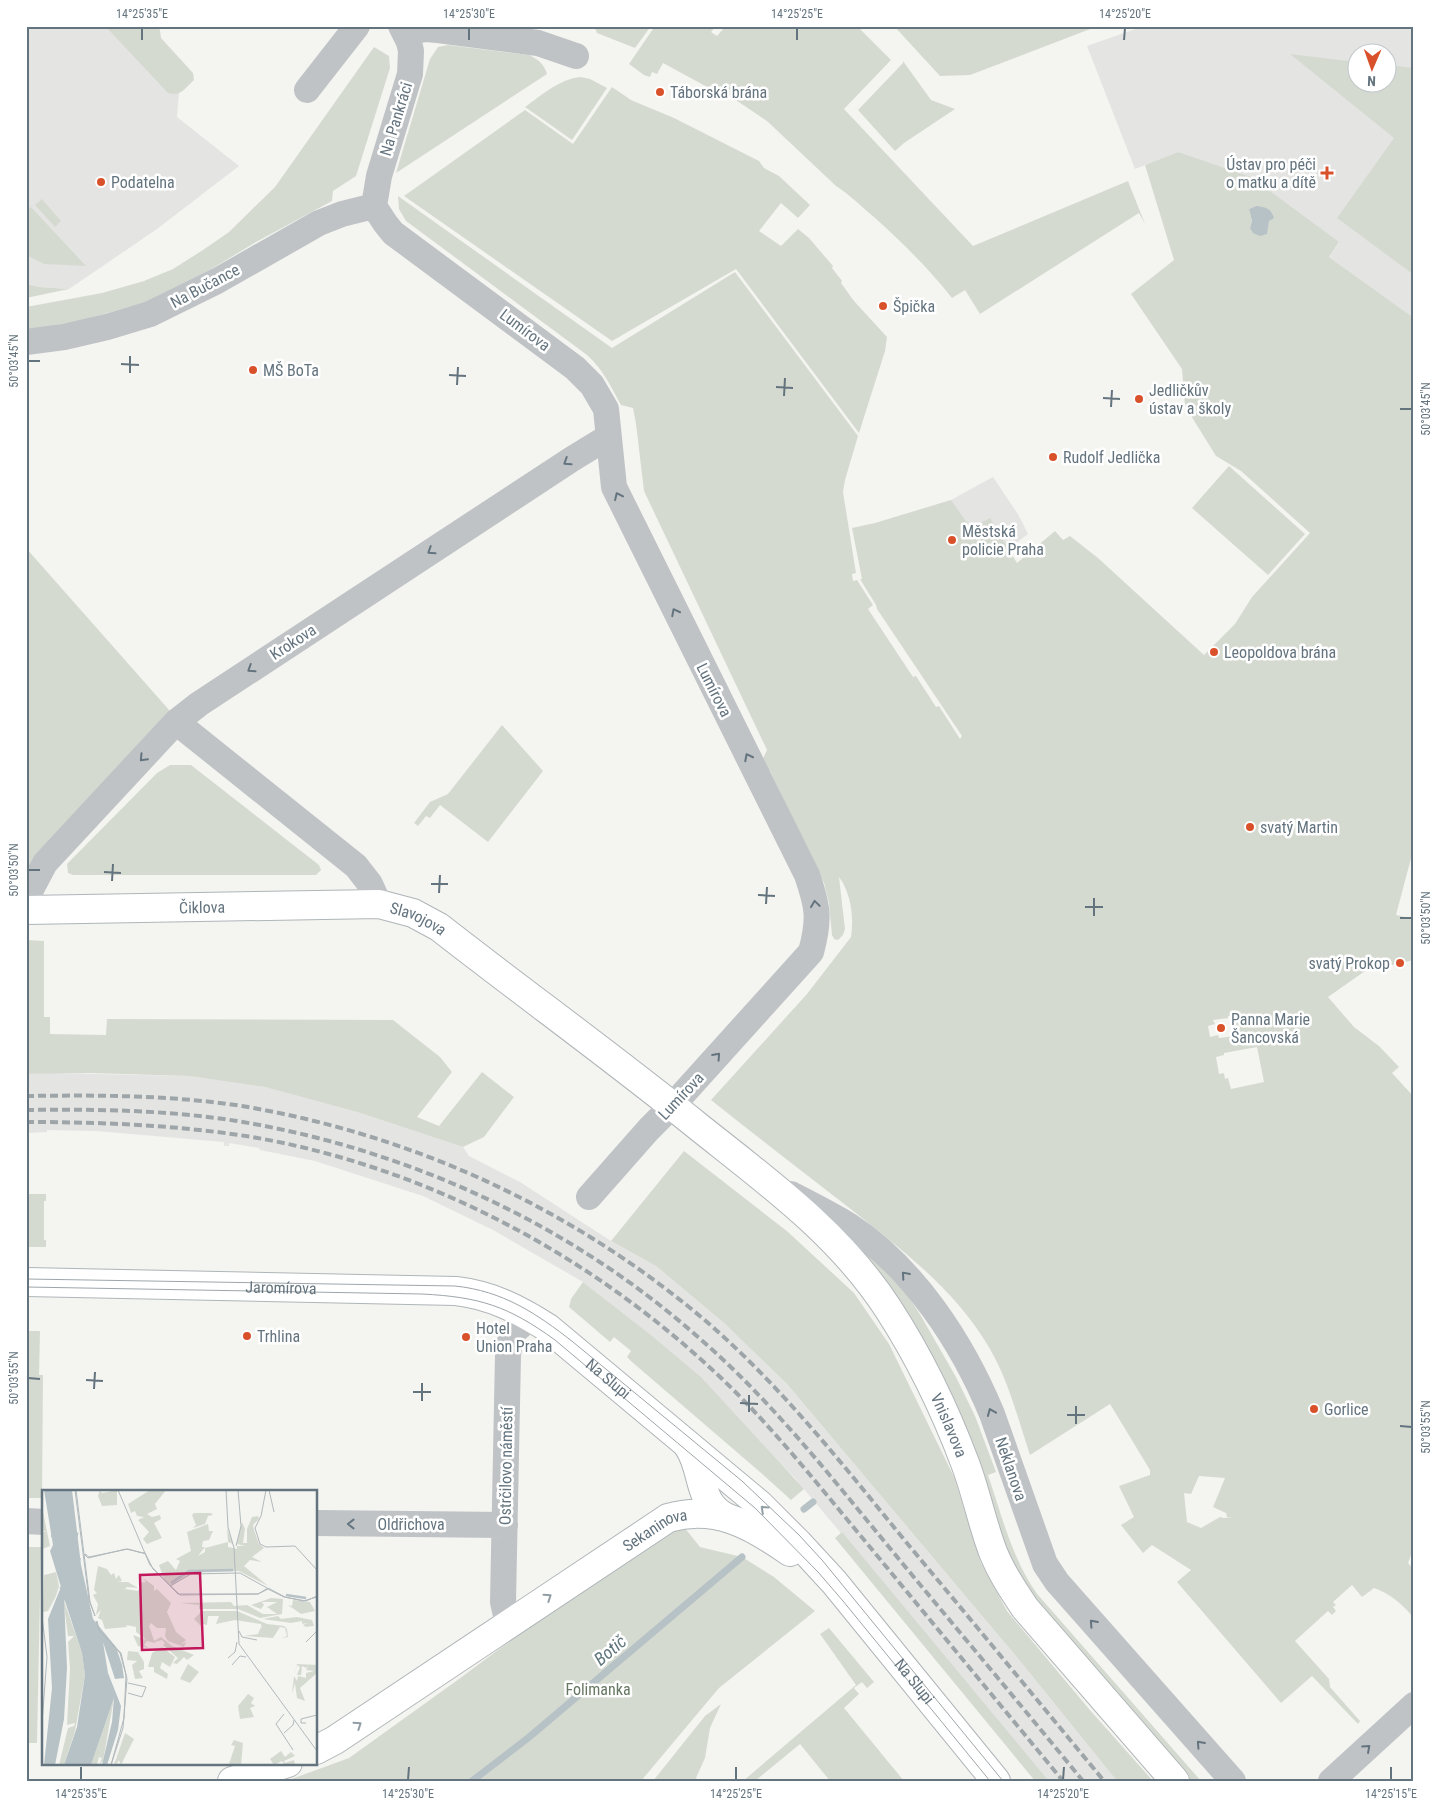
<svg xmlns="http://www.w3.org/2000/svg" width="1440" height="1807" viewBox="0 0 1440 1807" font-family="'Roboto Condensed',sans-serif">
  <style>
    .built { fill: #e4e5e3; fill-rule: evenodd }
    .green { fill: #d5dad1; fill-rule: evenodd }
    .water { fill: #b7c2c6 }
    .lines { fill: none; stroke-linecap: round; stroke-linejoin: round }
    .stream { stroke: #b7c2c6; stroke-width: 7 }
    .secondary-casing { stroke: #afb5b8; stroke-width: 30 }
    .street { stroke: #bfc3c6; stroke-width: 26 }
    .secondary { stroke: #fff; stroke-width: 28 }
    .tram { stroke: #9ea5a9; stroke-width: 1 }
    .rail { stroke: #9ea5a9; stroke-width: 4; stroke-dasharray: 8 4; stroke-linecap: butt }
    .oneway { stroke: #64747f }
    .oneway2 { stroke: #929ea5 }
    .ticks { fill: none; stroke: #64747f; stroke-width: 2 }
    .poi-dot { fill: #d9512a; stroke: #fff; stroke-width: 2 }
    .labels { text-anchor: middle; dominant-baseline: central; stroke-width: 5; stroke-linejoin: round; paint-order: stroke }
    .poi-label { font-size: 16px; fill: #64747f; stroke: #fff; text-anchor: start }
    .street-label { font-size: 16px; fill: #64747f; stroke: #fff }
    .park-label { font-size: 16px; fill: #677763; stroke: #fff }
    .water-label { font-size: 18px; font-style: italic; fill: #60767d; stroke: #fff }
    .inset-river { fill: none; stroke: #b7c2c6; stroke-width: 2.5 }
    .inset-road { fill: none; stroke: #b1b9bc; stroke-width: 1 }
    .view { fill: #c2185b; fill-opacity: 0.15; stroke: #c2185b; stroke-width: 2.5 }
    .inset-edge { fill: none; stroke: #64747f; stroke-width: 2.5 }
    .neatline { fill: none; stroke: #64747f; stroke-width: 2 }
    .ticks-label { font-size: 12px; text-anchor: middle; fill: #64747f }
  </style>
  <rect width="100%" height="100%" fill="#f4f4f0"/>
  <!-- built -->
  <path class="built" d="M26 26H128L180 79 177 117 239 166 157 229 69 289 40 287 26 284Z
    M1144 26H1414V318L1329 257 1339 243 1178 152 1135 169 1087 46ZM1358 52H1388V82H1358Z
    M993 477 1019 516 1028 534 1010 548 889 600 884 521 951 500Z
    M49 1073 189 1076 266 1087 357 1112 463 1147 469 1156 520 1182 611 1241 656 1266 724 1323 787 1384 1020 1661 1117 1781H1049L793 1476 646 1331 583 1282 493 1230 423 1196 315 1161 260 1150 259 1148 229 1143V1146H224V1142L96 1131 47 1130V1132L26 1133V1074Z"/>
  <!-- green -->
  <path class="green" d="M105 26H157L160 30 161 38 193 73 194 80C185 88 181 97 168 93Z
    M594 26H651L635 48 597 33Z
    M655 26H716L711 32 717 36 724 28 721 26H857L891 60 844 109 973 246 1128 181 1145 224 1139 213 980 314 965 290 952 298C929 269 903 243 875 218 862 207 850 195 836 186L767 121 712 84 709 88 663 63 657 74 652 72 650 77 644 75 629 64Z
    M894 26H1098L970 75 940 76Z
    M448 45 529 55C539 60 544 64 547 74L396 173 430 59 438 47Z
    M374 47 389 56 390 68 356 176 333 191 332 201 256 242 208 271 146 302 83 320 26 331V307L102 293 144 281 173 269 203 250 229 232 275 187Z
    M1290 54 1357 62 1358 82H1388V65L1414 68V275L1337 218 1394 138Z
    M903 61 931 100 955 109 904 143 895 151 858 110 903 63Z
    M581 77 590 79 607 88 572 140 525 107C542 95 559 79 581 77Z
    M612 87 631 100 674 118 759 161 764 168 779 176 810 205 798 218 781 203 759 231 781 246 798 229 809 238 833 266 832 268 842 281 841 283 854 301 887 337 885 351 859 433 736 269 612 341 404 196 525 110 573 144Z
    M1178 152 1251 177 1339 242 1329 257 1414 318V847L1396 915 1414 919V960L1365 971 1328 997 1354 1027 1379 1046 1399 1067 1392 1073 1414 1097V1547L1408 1563 1414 1570V1618C1402 1604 1391 1594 1374 1588L1362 1597 1352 1585 1333 1602 1336 1605 1333 1607 1336 1611 1332 1615 1328 1611 1295 1641 1329 1679 1330 1687 1360 1721 1358 1724 1312 1676 1281 1703 1177 1582 1191 1570 1152 1545 1143 1553 1121 1525 1134 1517 1119 1486 1150 1475V1470L1110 1404 1030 1455C1018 1419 1009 1382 990 1349 955 1288 897 1246 843 1203 799 1169 755 1135 711 1100L807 994 851 937C854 917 851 893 839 877L845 929 843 935 838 940 834 939 832 935 829 903 824 883 770 771 761 763 767 750 644 491 636 424 633 408 621 405C611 387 603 369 587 355L406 221 399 209 398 196 612 348 735 272 858 436 845 480 843 492 856 573 852 574 853 581 857 580 873 605 868 609 913 677 916 676 936 707 939 706 960 739 962 736 877 609 876 605 860 579H862L852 528 875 523 951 500 971 528 990 518 1017 563 1055 531 1063 540 1070 536 1098 558 1204 655 1235 624 1252 597 1310 533 1241 471 1216 456 1185 406 1182 369 1131 294 1174 260 1145 165ZM1256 206 1269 221 1267 230 1250 228 1252 221 1249 209ZM1228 1016H1231L1236 1036 1219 1038 1218 1035 1210 1037 1208 1026 1215 1024 1213 1020 1228 1018ZM1257 1047 1264 1082 1231 1089 1228 1078 1225 1079 1224 1073 1219 1074 1216 1057 1224 1055V1053ZM1199 1476 1225 1478 1213 1507 1226 1513 1227 1517H1233L1224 1518 1220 1517 1201 1528 1187 1522 1184 1493 1191 1494Z
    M42 199 61 221 55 227 35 205Z
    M31 207 86 266 44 264 26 255V212Z
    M26 284 40 287 69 289 26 298Z
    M1229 466 1305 534 1268 575 1192 508Z
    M26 548 170 711 26 871Z
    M502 725 543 771 488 842 440 805 430 818 426 816 418 826 414 823 430 802 448 794Z
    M170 765H191L319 865 321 870 316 875H73L68 873 67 864 157 773Z
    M26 940 44 941V1017H50V1034L106 1035 107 1019 393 1020 440 1057 452 1072 417 1117 439 1126 482 1072 514 1097 484 1137 463 1147 357 1112 265 1087 189 1076 88 1073 26 1074Z
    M684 1151 788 1232 854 1293 889 1344 954 1477 981 1563 1007 1611 1089 1709 1153 1781H1117L1020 1661 787 1384 724 1323 656 1266 611 1241Z
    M26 1194H46V1201H44V1240H46V1247H26Z
    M852 1241H855L907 1294 921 1316 956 1377 975 1416 996 1472 988 1475C1002 1516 1012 1559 1038 1595L1201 1781H1190L1026 1588 1007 1549 969 1435 942 1376 911 1318 889 1286Z
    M583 1282 646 1331 701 1377 804 1489 791 1500 760 1472 632 1362 627 1357 631 1351 614 1337 610 1342 569 1307 571 1299Z
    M26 1331H40L39 1375H43L42 1498H26Z
    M684 1527 700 1547 742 1557 774 1577 815 1611 719 1688 641 1781H286L349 1758 459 1679 654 1534Z
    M842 1532 1049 1781H1035L835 1538Z
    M26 1547H41L37 1743H26Z
    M829 1628 874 1682 867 1688 862 1682 854 1688 859 1694 844 1708 904 1781H830L800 1744 755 1781H743L856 1685 820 1634Z
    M721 1704 710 1728 705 1758 696 1778 698 1781H653L705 1716Z"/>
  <!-- water -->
  <path class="water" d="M1256 206C1265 207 1271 208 1274 218L1269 221 1267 234 1260 236 1253 233 1250 228 1252 221 1249 209Z"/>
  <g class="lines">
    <!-- stream -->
    <path class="stream" d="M804 1509 813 1502
      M472 1781 528 1738 742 1557"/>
    <!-- secondary casing -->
    <g class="secondary-casing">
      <g id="secondary">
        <path id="s1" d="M26 910 379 904 413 913 439 927C526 995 615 1059 700 1128 768 1182 841 1235 889 1310 920 1358 945 1410 965 1463 976 1492 982 1523 993 1552 1001 1572 1013 1590 1025 1608L1175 1781"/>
        <path id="s2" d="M26 1282 456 1291C491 1295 518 1309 548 1328L759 1504 798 1543 834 1582 996 1781"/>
        <path d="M688 1446C705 1470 696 1504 728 1518"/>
        <path id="s3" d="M316 1750 335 1740 668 1518C716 1504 753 1526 790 1552"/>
        <path d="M232 1781 288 1763"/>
      </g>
    </g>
    <!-- street -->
    <path class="street" d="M405 33 425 29 438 30 538 43 576 56
      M307 90 357 26
      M374 206 385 223 393 233 575 368 592 385 606 409 614 487 807 875C818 907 820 919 811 952L673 1105 649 1129 589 1197
      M374 206 379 176 410 74 411 51 409 42 401 26
      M26 342 64 337 107 327 150 314 217 281 319 223 342 214 374 206
      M176 722 356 866 370 884 379 904
      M26 899 45 863 176 722 199 704 572 459 608 437
      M791 1194C810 1204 830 1214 848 1225 914 1268 962 1342 992 1414L1045 1564 1057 1582 1233 1781
      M26 1521 44 1522
      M316 1523 505 1525
      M508 1624 503 1602 508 1355C509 1347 509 1338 515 1331 520 1325 527 1323 531 1316
      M1331 1781 1414 1705"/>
    <!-- secondary -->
    <use href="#secondary" class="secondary"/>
    <!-- tram -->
    <path class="tram" d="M26 1279 455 1286C503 1291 536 1313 573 1342L742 1481 799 1535 822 1560 1003 1781
      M26 1287 422 1294C480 1297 508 1306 555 1340L755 1508 818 1572 843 1601 990 1781"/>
    <!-- rail -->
    <path class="rail" d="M26 1096C98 1095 170 1095 242 1106 414 1135 574 1209 707 1322 782 1387 843 1465 906 1542 972 1621 1038 1701 1104 1781
      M26 1110C97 1109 168 1110 237 1121 406 1149 569 1223 698 1337 772 1401 831 1477 893 1552 956 1628 1020 1704 1083 1781
      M26 1122C102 1122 177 1125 252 1137 427 1167 591 1255 719 1376 772 1426 818 1485 865 1541 931 1621 997 1701 1063 1781"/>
  </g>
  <!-- one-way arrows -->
  <defs><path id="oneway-chevron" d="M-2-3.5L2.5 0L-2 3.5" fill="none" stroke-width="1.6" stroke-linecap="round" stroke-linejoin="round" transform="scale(1.25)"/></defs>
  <g class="oneway">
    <use href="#oneway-chevron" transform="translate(567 462) rotate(147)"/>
    <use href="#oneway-chevron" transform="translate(618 496) rotate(-115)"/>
    <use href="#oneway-chevron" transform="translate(431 551) rotate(147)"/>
    <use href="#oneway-chevron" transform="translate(675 612) rotate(-117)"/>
    <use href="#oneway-chevron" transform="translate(251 669) rotate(147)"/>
    <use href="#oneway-chevron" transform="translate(748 757) rotate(-117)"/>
    <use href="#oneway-chevron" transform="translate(143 758) rotate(133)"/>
    <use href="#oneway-chevron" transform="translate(815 904) rotate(-98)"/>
    <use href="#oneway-chevron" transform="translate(717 1056) rotate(-48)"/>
    <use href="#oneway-chevron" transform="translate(905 1275) rotate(-131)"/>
    <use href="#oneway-chevron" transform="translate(991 1412) rotate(-112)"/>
    <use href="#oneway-chevron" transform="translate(351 1524) rotate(-180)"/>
    <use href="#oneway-chevron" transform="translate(1093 1623) rotate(-132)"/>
    <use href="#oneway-chevron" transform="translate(1200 1744) rotate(-132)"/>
    <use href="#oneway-chevron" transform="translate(1367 1748) rotate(-42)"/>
  </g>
  <g class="oneway2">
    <use href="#oneway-chevron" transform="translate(764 1509) rotate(-137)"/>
    <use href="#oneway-chevron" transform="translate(548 1597) rotate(-34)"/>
    <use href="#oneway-chevron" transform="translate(358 1725) rotate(-34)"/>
  </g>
  <!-- ticks -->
  <path class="ticks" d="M142 40V28M469 40V28M797 40V28M1124 40 1125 28M28 361H40M121 364 139 365M130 373V356M449 375 466 376M457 385 458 367M776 387 793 388M784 396 785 378M1103 398 1120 399M1111 407 1112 390M1400 409H1412M28 870H40M104 872 121 873M112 881 113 864M431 884H448M439 893 440 875M758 895 775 896M766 904 767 887M1085 907H1103M1094 916V898M1400 918H1412M28 1378 40 1379M86 1380 103 1381M94 1389 95 1372M413 1392H431M422 1401V1383M740 1403 758 1404M749 1412V1395M1067 1415H1085M1076 1424V1406M1400 1426 1412 1427M81 1780V1767M408 1780 409 1767M736 1780V1767M1063 1780 1064 1767M1391 1780V1767"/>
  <!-- markers -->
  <g class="poi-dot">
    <circle cx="660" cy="92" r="5"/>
    <path d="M1324.5 165.5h5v5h5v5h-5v5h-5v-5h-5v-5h5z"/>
    <circle cx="101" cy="182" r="5"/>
    <circle cx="883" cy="306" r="5"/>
    <circle cx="253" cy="370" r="5"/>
    <circle cx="1139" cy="399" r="5"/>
    <circle cx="1053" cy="457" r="5"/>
    <circle cx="952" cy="540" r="5"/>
    <circle cx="1214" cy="652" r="5"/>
    <circle cx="1250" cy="827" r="5"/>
    <circle cx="1400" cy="963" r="5"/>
    <circle cx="1221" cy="1028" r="5"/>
    <circle cx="247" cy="1336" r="5"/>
    <circle cx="466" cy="1337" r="5"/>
    <circle cx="1314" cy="1409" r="5"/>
  </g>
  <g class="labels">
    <!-- poi labels -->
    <g class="poi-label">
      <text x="670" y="92">Táborská brána</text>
      <text x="1316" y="164" text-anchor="end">Ústav pro péči<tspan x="1316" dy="18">o matku a dítě</tspan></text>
      <text x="111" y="182">Podatelna</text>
      <text x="893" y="306">Špička</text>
      <text x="263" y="370">MŠ BoTa</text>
      <text x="1149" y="390">Jedličkův<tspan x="1149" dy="18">ústav a školy</tspan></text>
      <text x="1063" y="457">Rudolf Jedlička</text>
      <text x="962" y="531">Městská<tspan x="962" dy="18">policie Praha</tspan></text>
      <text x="1224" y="652">Leopoldova brána</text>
      <text x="1260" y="827">svatý Martin</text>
      <text x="1390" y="963" text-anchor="end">svatý Prokop</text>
      <text x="1231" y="1019">Panna Marie<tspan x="1231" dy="18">Šancovská</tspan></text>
      <text x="476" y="1328">Hotel<tspan x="476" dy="18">Union Praha</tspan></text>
      <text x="257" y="1336">Trhlina</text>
      <text x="1324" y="1409">Gorlice</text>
    </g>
    <!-- street labels -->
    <g class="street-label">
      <text transform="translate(396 119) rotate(-73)">Na Pankráci</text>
      <text transform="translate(205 286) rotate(-28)">Na Bučance</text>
      <text transform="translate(525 330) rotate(37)">Lumírova</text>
      <text transform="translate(293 642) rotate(-33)">Krokova</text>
      <text transform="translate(714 690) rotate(63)">Lumírova</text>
      <text stroke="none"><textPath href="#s1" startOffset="176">Čiklova</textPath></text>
      <text stroke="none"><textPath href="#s1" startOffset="395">Slavojova</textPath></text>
      <text transform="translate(681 1096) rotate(-47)">Lumírova</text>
      <text stroke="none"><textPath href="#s2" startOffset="255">Jaromírova</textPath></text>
      <text stroke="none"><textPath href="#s2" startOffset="609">Na Slupi</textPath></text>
      <text stroke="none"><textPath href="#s1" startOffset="1141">Vnislavova</textPath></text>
      <text transform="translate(506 1466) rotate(-89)">Ostrčilovo náměstí</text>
      <text transform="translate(1011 1469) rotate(71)">Neklanova</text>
      <text x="411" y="1524">Oldřichova</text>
      <text stroke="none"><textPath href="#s3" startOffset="405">Sekaninova</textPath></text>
      <text stroke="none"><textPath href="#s2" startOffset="1041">Na Slupi</textPath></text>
    </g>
    <!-- park labels -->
    <g class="park-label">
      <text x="598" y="1689">Folimanka</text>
    </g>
    <!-- water labels -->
    <g class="water-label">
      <text transform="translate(610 1650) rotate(-40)">Botič</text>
    </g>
  </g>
  <!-- overview -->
  <g transform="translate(42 1490)">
    <rect width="275" height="275" fill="#f4f4f0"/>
    <path d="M58 0 60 3 75 0V15L60 16 56 6ZM108 0H124L113 14 115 19 105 24 110 27 118 25 119 29 112 33 120 48 105 54 101 49 107 42 96 30 102 27 95 26 93 21 89 23 86 14ZM0 17 8 56 0 59V42L5 41H0ZM152 23H169L171 25 166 26 163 34 151 38 154 35 150 25ZM216 26 217 29 211 35 212 40 217 54 222 58 210 67 220 72 208 70 202 76 226 96 197 81 149 83 130 96 124 92 129 85 124 92 122 89 117 75 126 71 134 80 138 71 134 69 149 61 145 42 166 34 167 41H171L167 50 161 51 160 57H163L156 66 163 62V58L186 52 185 38 191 54 186 52V57L195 59V56H203L195 54 200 32 203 39 201 53H205V39L210 27ZM56 76 65 79 69 85 72 83 74 89 77 85 80 91 75 92H86L96 98 85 97 83 99 96 101 99 95 97 93 104 92 101 88 112 96V101L115 99 129 113 125 122 134 142 144 150 138 155 144 152 142 157 126 151 123 146 124 138H115L109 133 107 136 113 153 105 151 102 155 107 158 96 156 91 145 105 150 94 142V137L84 135 85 137 63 139 60 130 56 128 59 120 54 125 56 114 51 105 55 103 52 100ZM14 82 17 96 14 106 6 121 1 122 2 85ZM21 108 40 163 43 185 33 241 22 275H17L26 238 32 236 33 233 25 235 28 179 26 152 32 146H26ZM229 108 241 109 240 124 218 128 196 119H157V115L138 113 189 112 192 116 205 115 221 124H235L225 117 235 112H220L222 115 219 119 209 115ZM251 110 268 112 273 121 259 124 246 115 250 116ZM160 121H195L225 134 242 136 245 139 246 147 239 148 245 146 243 138 238 137 231 148 202 146 216 144 219 137 220 140 219 134 193 130 174 134 177 126H166L165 135 161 134V138L152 129ZM236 126 239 129 255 127 270 130 272 136 264 137 261 135 265 133 260 134V131L249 133 221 129ZM119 147 130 156 152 165 145 170 142 167 135 174 131 173 136 168 121 155 123 153 120 150 113 152 112 151ZM120 157 133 167 128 177 120 172 118 178 126 184 125 189 112 182V177H106L110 163ZM86 161 96 162 102 172V179L97 181 101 188 93 189 90 175 95 171 85 170ZM146 174 157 182 148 193 138 189ZM255 174 275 175V183L258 198 263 211 255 208 253 193 250 204 252 186 255 191 256 186 264 188V183L272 181 264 180 266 176 264 178 260 176 259 185H255L258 177 255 175 252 185ZM206 204 212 208 209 213 213 216 208 218 212 227 198 229 196 216ZM72 208 61 271 57 275 60 268 57 267 55 275H49ZM83 243 92 249 79 275 77 270 74 274 77 275H72ZM192 250 201 253 199 275 187 274 193 256 189 255ZM239 261 243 267 249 262 253 266 242 271 243 273 252 270 253 275H243L240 271 232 275 228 269Z" fill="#d5dad1"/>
    <path d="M2 0H30L39 75 51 129 74 157 80 175 82 188 73 189 61 152 66 183 79 216 76 240 65 275H60L70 232 72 208 49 275H22L35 237 43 185 40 163 22 108 25 178 22 229 13 275H2L10 198 6 129 19 97 8 61 11 55Z" fill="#b7c2c6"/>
    <path class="inset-river" d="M21 0 25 71 50 141 57 196 56 217 38 275M9 46 35 44 23 95 19 98 24 111M129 93 147 81 191 80M21 97 38 68M244 105 264 108M24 110 36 73"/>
    <path class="inset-road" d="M33 0 47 110 53 126M34 0 48 112 53 126M76 0 108 75 136 104H216L226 99 242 107 264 111 275 106M184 0 186 37 192 58 197 154 275 261M224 0 219 26 213 38 218 54 224 57 253 56 275 80M227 0 232 22M194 56 199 36 196 0M96 62 103 63 111 79 138 105 216 104 226 98 243 107 261 111 275 107M42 64 46 68 84 59 97 62M43 64 47 67 86 59 104 64M0 73V89M128 96 149 84 198 83 225 98M0 127 5 167 0 233M54 131 57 140 79 163 85 189 81 238 69 275M55 131 57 140 78 163 84 185 82 228 69 275M197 141 200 147 215 150M264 152 275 141M186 168 193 162 195 152M190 175 198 166 204 167M86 193 104 197 100 207 86 203M242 224 234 234 251 260M264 233H259V229L275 225M242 243 251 235 252 230"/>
    <path class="view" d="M158 83 161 158 100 160 98 85Z"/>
    <rect width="275" height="275" class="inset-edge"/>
  </g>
  <!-- border -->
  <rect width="1440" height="1807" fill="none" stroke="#ffffff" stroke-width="55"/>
  <!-- north arrow -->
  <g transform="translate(1372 68) rotate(182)"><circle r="24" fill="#ffffff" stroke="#c1c7cc"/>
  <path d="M0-4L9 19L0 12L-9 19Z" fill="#d9512a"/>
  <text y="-8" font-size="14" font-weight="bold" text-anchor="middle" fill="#64747f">N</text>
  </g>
  <rect x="28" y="28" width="1384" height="1752" class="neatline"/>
  <g class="ticks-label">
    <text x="142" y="18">14°25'35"E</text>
    <text x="469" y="18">14°25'30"E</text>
    <text x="797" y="18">14°25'25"E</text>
    <text x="1125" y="18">14°25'20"E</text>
    <text transform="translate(14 361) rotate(-90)" y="4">50°03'45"N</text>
    <text transform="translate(1426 409) rotate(-90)" y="4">50°03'45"N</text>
    <text transform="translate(14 870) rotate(-90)" y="4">50°03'50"N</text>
    <text transform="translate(1426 918) rotate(-90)" y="4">50°03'50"N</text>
    <text transform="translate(14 1378) rotate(-90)" y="4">50°03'55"N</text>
    <text transform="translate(1426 1427) rotate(-90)" y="4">50°03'55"N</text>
    <text x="81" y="1798">14°25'35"E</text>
    <text x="408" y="1798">14°25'30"E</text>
    <text x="736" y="1798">14°25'25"E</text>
    <text x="1063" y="1798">14°25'20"E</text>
    <text x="1391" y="1798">14°25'15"E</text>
  </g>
</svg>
